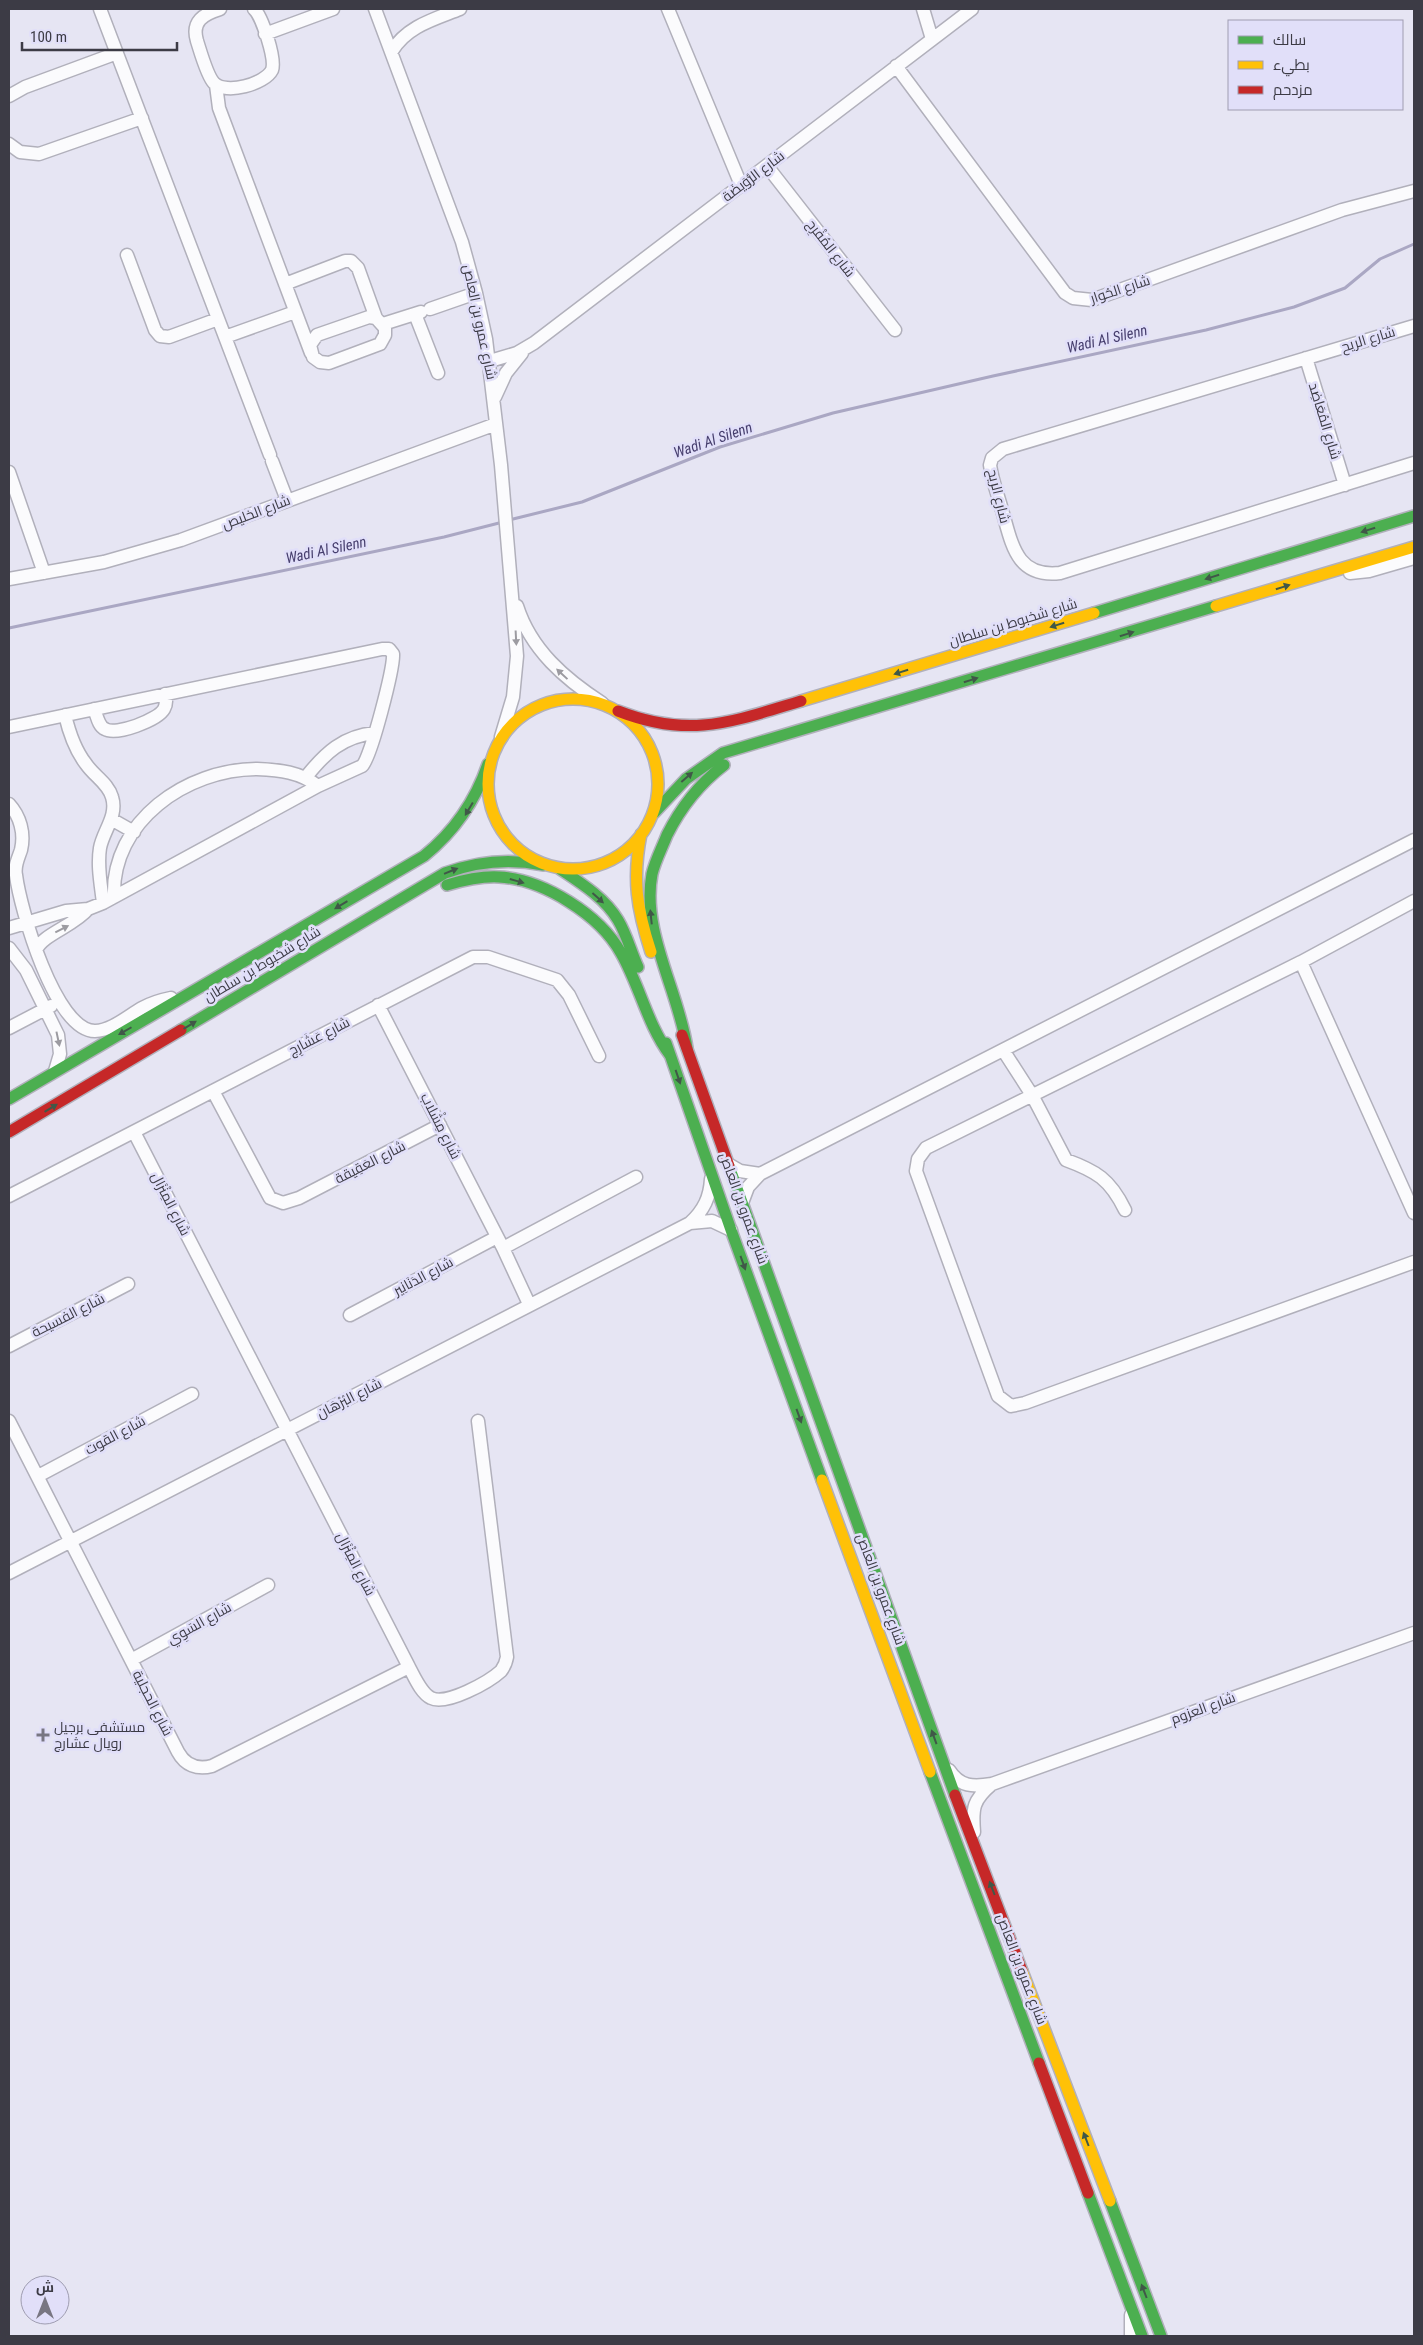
<svg xmlns="http://www.w3.org/2000/svg" width="1423" height="2345" viewBox="0 0 1423 2345" font-family="'Roboto Condensed',Cairo,sans-serif">
  <style>
    .lines { fill: none; stroke-linecap: round; stroke-linejoin: round }
    .stream { stroke: #aaa7c3; stroke-width: 3 }
    .street-casing { stroke: #b1b0bb; stroke-width: 15 }
    .fast-casing { stroke: #b1b0bb; stroke-width: 14 }
    .slow-casing { stroke: #b1b0bb; stroke-width: 14 }
    .jam-casing { stroke: #b1b0bb; stroke-width: 14 }
    .street { stroke: #fbfbfd; stroke-width: 12 }
    .fast { stroke: #4caf50; stroke-width: 11 }
    .slow { stroke: #ffc107; stroke-width: 11 }
    .jam { stroke: #c62828; stroke-width: 11 }
    .oneway { fill: #405848 }
    .oneway2 { fill: #9c9ba1 }
    .poi-dot { fill: #787682; stroke: #e1dff9; stroke-width: 2 }
    .labels { text-anchor: middle; dominant-baseline: central; stroke-width: 5; stroke-linejoin: round; paint-order: stroke }
    .street-label { font-size: 14px; fill: #3c3b45; stroke: #e1dff9 }
    .poi-label { font-size: 14px; fill: #3c3b45; stroke: #e1dff9; text-anchor: start }
    .water-label { font-size: 15px; font-style: italic; fill: #463e6d; stroke: #e1dff9 }
  </style>
  <rect width="100%" height="100%" fill="#e6e5f3"/>
  <g class="lines">
    <!-- stream -->
    <path class="stream" d="M509 520 582 502 720 447 833 413 993 376 1206 330 1294 307 1345 288 1380 259 1414 244
      M9 628 444 537 503 522"/>
    <!-- street casing -->
    <g class="street-casing">
      <path id="street" d="M100 9 270 455
        M220 9C204 14 191 21 197 41 200 50 207 76 214 83 226 95 265 84 272 70 276 59 262 16 254 9
        M375 9 462 242 476 293 486 339 501 465 517 656 513 697 501 737
        M668 9 741 185
        M923 9 932 39
        M265 34 333 9
        M392 51C407 26 435 19 460 9
        M896 66 1065 293 1073 298 1092 300 1342 210 1414 191
        M216 85 219 108 311 353
        M9 96 25 87 117 53
        M9 144 20 152 39 154 142 118
        M767 166 895 330
        M127 255 155 330 160 336 169 337 218 319
        M285 284 345 261H351L358 268 376 318
        M430 309 476 293
        M415 314 438 373
        M369 317 376 318 385 328V335L380 344 329 363 320 362 313 357 310 345 317 335Z
        M383 324 421 312
        M1414 326 1003 449 992 458 990 465C992 480 998 495 1002 510 1012 544 1016 578 1060 573L1414 463
        M225 337 295 312
        M1306 358 1345 485
        M490 361 517 353 534 343 972 9
        M495 397 506 373 522 353
        M272 461 287 500
        M9 472 44 573
        M1350 573 1369 571 1414 558
        M9 579 104 562 181 540 496 424
        M517 606C531 650 565 679 602 703
        M94 709C97 715 98 726 105 729 116 736 158 720 164 709 167 704 166 699 165 694
        M65 715C69 732 75 750 86 764 94 776 108 783 112 797 118 816 103 831 100 848 97 866 101 885 103 903
        M9 727 382 649H389L393 654C394 667 371 758 362 766L318 786 103 903 88 909 66 911 9 928
        M306 777C325 753 343 736 375 733
        M9 804C20 816 25 833 21 850 18 859 14 866 16 875 20 908 55 1031 95 1031 111 1031 128 1016 142 1008 151 1003 161 1000 171 998
        M111 819 134 832
        M114 897C111 821 187 769 257 769 280 770 300 772 318 786
        M1414 901 1301 962 926 1148 918 1159 916 1171 998 1396 1011 1406 1025 1403 1414 1262
        M9 948 26 970 58 1035 60 1054 55 1071
        M36 950C43 934 74 926 88 909
        M1301 962 1414 1213
        M378 1005 503 1248 529 1304
        M9 1028 51 1006
        M1003 1050 1032 1095 1066 1160C1096 1171 1110 1179 1125 1210
        M213 1091 270 1198 283 1203 299 1198 440 1125
        M134 1132 409 1667C415 1678 421 1693 431 1698 446 1706 489 1682 501 1671 504 1667 506 1663 507 1657L478 1421
        M728 1164 740 1171 760 1174
        M9 1196 473 957H488L557 980 569 995 599 1056
        M742 1203 748 1187 760 1174 1414 840
        M690 1223C704 1210 710 1197 711 1179
        M503 1248 636 1177
        M350 1315 497 1237
        M9 1346 128 1284
        M9 1421 178 1752C185 1765 197 1770 212 1766L409 1667
        M38 1476 192 1394
        M9 1573 690 1223 712 1221 731 1230
        M131 1660 268 1585
        M949 1770C960 1787 973 1787 992 1784L1414 1633
        M974 1832C972 1808 973 1800 992 1784
        M1131 2315V2336"/>
    </g>
    <!-- fast casing -->
    <g class="fast-casing">
      <path id="fast" d="M1094 613 1414 516
        M654 813 686 779 723 753 1216 606
        M560 869C581 883 605 898 618 920 627 935 631 952 638 967
        M447 885C464 880 482 876 499 877 543 879 600 915 621 953 640 986 647 1024 670 1055
        M181 1030 445 873C478 861 509 858 543 865
        M666 1043 731 1230 822 1480
        M687 1048C679 991 641 932 652 874 655 861 662 848 667 835 681 807 699 784 724 765
        M9 1099 424 856C455 831 475 802 488 764
        M729 1166 955 1795
        M930 1772 1039 2063
        M1088 2193 1142 2336
        M1110 2201 1161 2336"/>
    </g>
    <!-- slow casing -->
    <g class="slow-casing">
      <path id="slow" d="M1216 606 1414 547
        M488 784a85 85 0 1 1 170 0a85 85 0 1 1-170 0Z
        M801 701 1094 613
        M641 834C632 879 637 909 651 952
        M822 1480 930 1772
        M1022 1971 1110 2201"/>
    </g>
    <!-- jam casing -->
    <g class="jam-casing">
      <path id="jam" d="M618 711C690 739 731 722 801 701
        M682 1035 729 1166
        M9 1132 181 1030
        M955 1795 1022 1971
        M1039 2063 1088 2193"/>
    </g>
    <!-- street -->
    <use href="#street" class="street"/>
    <!-- fast -->
    <use href="#fast" class="fast"/>
    <!-- slow -->
    <use href="#slow" class="slow"/>
    <!-- jam -->
    <use href="#jam" class="jam"/>
  </g>
  <!-- one-way arrows -->
  <defs><path id="oneway-solid" d="M-6-.8H1V-3.2L6.5 0L1 3.2V.8H-6Z" transform="scale(1.25)"/></defs>
  <g class="oneway">
    <use href="#oneway-solid" transform="translate(1368 530) rotate(163)"/>
    <use href="#oneway-solid" transform="translate(1212 577) rotate(163)"/>
    <use href="#oneway-solid" transform="translate(1283 587) rotate(-17)"/>
    <use href="#oneway-solid" transform="translate(1057 625) rotate(163)"/>
    <use href="#oneway-solid" transform="translate(1127 634) rotate(-17)"/>
    <use href="#oneway-solid" transform="translate(901 672) rotate(163)"/>
    <use href="#oneway-solid" transform="translate(971 680) rotate(-17)"/>
    <use href="#oneway-solid" transform="translate(687 777) rotate(-41)"/>
    <use href="#oneway-solid" transform="translate(469 809) rotate(121)"/>
    <use href="#oneway-solid" transform="translate(451 871) rotate(-22)"/>
    <use href="#oneway-solid" transform="translate(517 881) rotate(16)"/>
    <use href="#oneway-solid" transform="translate(598 898) rotate(42)"/>
    <use href="#oneway-solid" transform="translate(341 905) rotate(149)"/>
    <use href="#oneway-solid" transform="translate(651 917) rotate(-96)"/>
    <use href="#oneway-solid" transform="translate(190 1025) rotate(-31)"/>
    <use href="#oneway-solid" transform="translate(125 1031) rotate(150)"/>
    <use href="#oneway-solid" transform="translate(678 1077) rotate(71)"/>
    <use href="#oneway-solid" transform="translate(51 1108) rotate(-31)"/>
    <use href="#oneway-solid" transform="translate(743 1263) rotate(70)"/>
    <use href="#oneway-solid" transform="translate(799 1416) rotate(70)"/>
    <use href="#oneway-solid" transform="translate(934 1737) rotate(-110)"/>
    <use href="#oneway-solid" transform="translate(992 1888) rotate(-111)"/>
    <use href="#oneway-solid" transform="translate(1086 2139) rotate(-111)"/>
    <use href="#oneway-solid" transform="translate(1144 2291) rotate(-111)"/>
  </g>
  <g class="oneway2">
    <use href="#oneway-solid" transform="translate(516 638) rotate(87)"/>
    <use href="#oneway-solid" transform="translate(562 674) rotate(-137)"/>
    <use href="#oneway-solid" transform="translate(62 929) rotate(-27)"/>
    <use href="#oneway-solid" transform="translate(58 1039) rotate(78)"/>
  </g>
  <!-- markers -->
  <path class="poi-dot" d="M40.5 1727.5h5v5h5v5h-5v5h-5v-5h-5v-5h5z"/>
  <g class="labels">
    <!-- street labels -->
    <g class="street-label">
      <text transform="translate(753 176) rotate(-37)">شارع الرُّوَيضَة</text>
      <text transform="translate(831 248) rotate(52)">شارع المُفْرِح</text>
      <text transform="translate(1120 289) rotate(-18)">شارع الحُوار</text>
      <text transform="translate(480 322) rotate(78)">شارع عمرو بن العاص</text>
      <text transform="translate(1368 339) rotate(-17)">شارع الريح</text>
      <text transform="translate(1325 421) rotate(73)">شارع المُعَاضِد</text>
      <text transform="translate(999 496) rotate(76)">شارع الريح</text>
      <text transform="translate(256 512) rotate(-21)">شارع الخليص</text>
      <text transform="translate(1013 622) rotate(-17)">شارع شخبوط بن سلطان</text>
      <text transform="translate(262 964) rotate(-31)">شارع شخبوط بن سلطان</text>
      <text transform="translate(319 1036) rotate(-27)">شارع عَشَارِج</text>
      <text transform="translate(441 1126) rotate(63)">شارع مِشْلاب</text>
      <text transform="translate(370 1162) rotate(-27)">شارع العَقِيقة</text>
      <text transform="translate(171 1204) rotate(63)">شارع المِنْزَال</text>
      <text transform="translate(744 1208) rotate(70)">شارع عمرو بن العاص</text>
      <text transform="translate(423 1276) rotate(-28)">شارع الدَنَانِير</text>
      <text transform="translate(68 1315) rotate(-27)">شارع الفسيحة</text>
      <text transform="translate(349 1398) rotate(-27)">شارع البُرْهَان</text>
      <text transform="translate(115 1435) rotate(-28)">شارع القوت</text>
      <text transform="translate(356 1564) rotate(63)">شارع المِنْزَال</text>
      <text transform="translate(881 1589) rotate(70)">شارع عمرو بن العاص</text>
      <text transform="translate(199 1623) rotate(-29)">شارع السَوِي</text>
      <text transform="translate(153 1703) rotate(63)">شارع الحجلية</text>
      <text transform="translate(1203 1708) rotate(-20)">شارع العزوم</text>
      <text transform="translate(1022 1969) rotate(69)">شارع عمرو بن العاص</text>
    </g>
    <!-- poi labels -->
    <g class="poi-label">
      <text x="54" y="1727">مستشفى برجيل<tspan x="54" dy="16">رويال عشارج</tspan></text>
    </g>
    <!-- water labels -->
    <g class="water-label">
      <text transform="translate(1107 339) rotate(-13)">Wadi Al Silenn</text>
      <text transform="translate(713 440) rotate(-19)">Wadi Al Silenn</text>
      <text transform="translate(326 550) rotate(-12)">Wadi Al Silenn</text>
    </g>
  </g>
  <!-- border -->
  <rect width="1423" height="2345" fill="none" stroke="#3c3b45" stroke-width="20"/>
  <!-- legend -->
  <rect x="1228" y="20" width="175" height="90" fill="#e1dff9" stroke="#9f9db1"/>
  <rect x="1238" y="36" width="25" height="8" fill="#4caf50" stroke="#9f9db1"/>
  <text x="1273" y="45" font-size="15" fill="#3c3b45">سالك</text>
  <rect x="1238" y="61" width="25" height="8" fill="#ffc107" stroke="#9f9db1"/>
  <text x="1273" y="70" font-size="15" fill="#3c3b45">بطيء</text>
  <rect x="1238" y="86" width="25" height="8" fill="#c62828" stroke="#9f9db1"/>
  <text x="1273" y="95" font-size="15" fill="#3c3b45">مزدحم</text>
  <!-- north arrow -->
  <g transform="translate(45 2300)"><circle r="24" fill="#e1dff9" stroke="#9f9db1"/>
  <path d="M0-4L9 19L0 12L-9 19Z" fill="#787682"/>
  <text y="-8" font-size="14" font-weight="bold" text-anchor="middle" fill="#3c3b45">ش</text>
  </g>
  <!-- scale -->
  <path d="M22 42v8h155v-8" fill="none" stroke="#3c3b45" stroke-width="2.5"/>
  <text x="30" y="42" font-size="15" fill="#3c3b45" stroke="#e1dff9" stroke-width="4" paint-order="stroke">100 m</text>
</svg>
